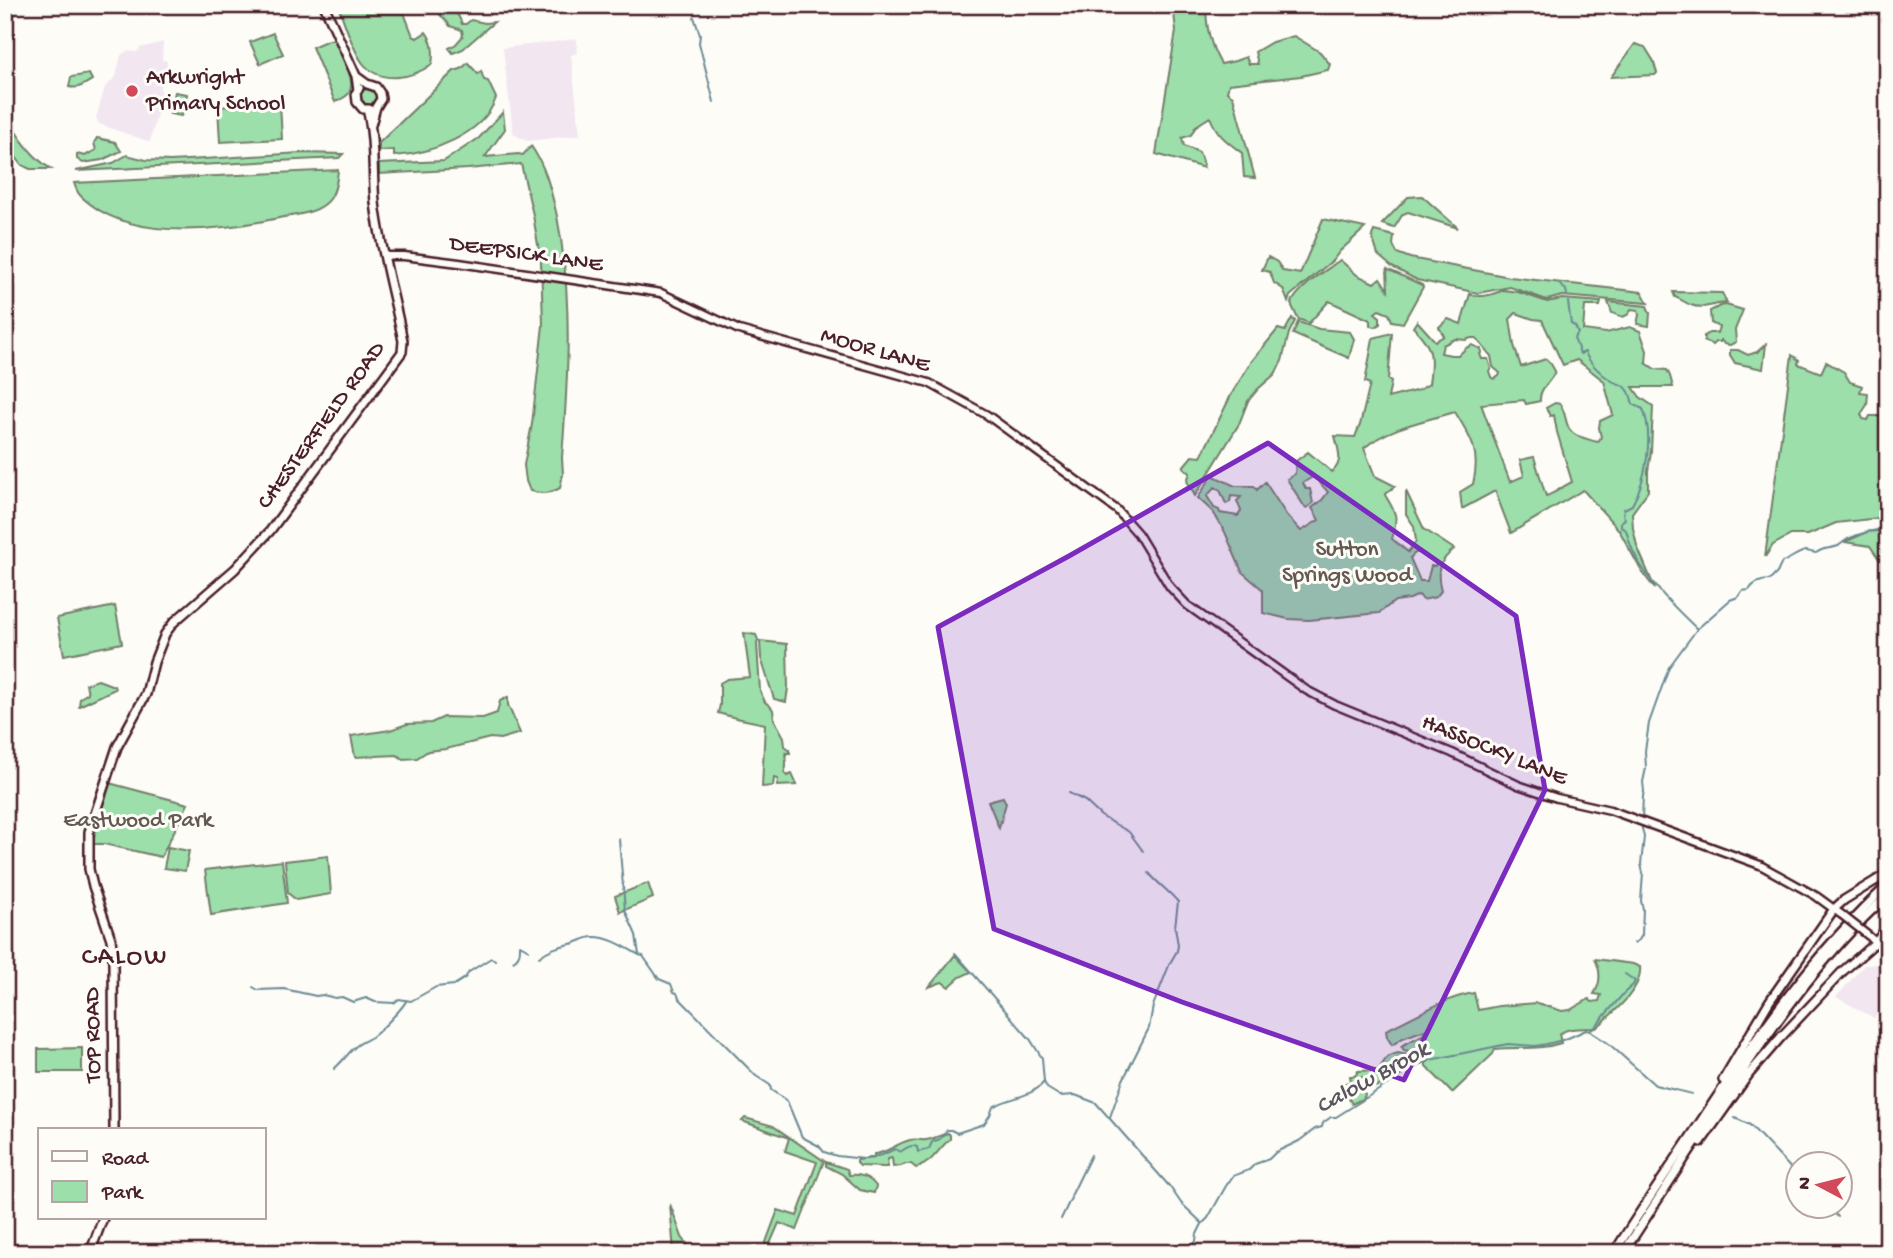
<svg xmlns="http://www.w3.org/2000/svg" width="1893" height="1258" viewBox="0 0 1893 1258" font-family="'Gochi Hand',sans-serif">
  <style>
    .built { fill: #f2e6f0 }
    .green { fill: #9cdfaa; stroke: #737f6a; stroke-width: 2; fill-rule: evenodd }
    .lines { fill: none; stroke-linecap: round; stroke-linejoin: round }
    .stream { stroke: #6b8a92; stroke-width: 2 }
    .secondary-casing { stroke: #4a1f2b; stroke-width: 11 }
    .primary-casing { stroke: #4a1f2b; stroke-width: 12 }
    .trunk-casing { stroke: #4a1f2b; stroke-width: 12 }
    .secondary { stroke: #fdfcf7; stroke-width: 6 }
    .primary { stroke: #fdfcf7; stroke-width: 7 }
    .trunk { stroke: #fdfcf7; stroke-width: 7 }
    .secondary-bridge-casing { stroke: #4a1f2b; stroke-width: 11; stroke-linecap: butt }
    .secondary-bridge { stroke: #fdfcf7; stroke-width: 6 }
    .marked { fill: #7b2cbf; fill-opacity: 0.2; stroke: #7b2cbf; stroke-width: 5; stroke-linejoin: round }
    .poi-dot { fill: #d1495b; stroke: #fdfcf7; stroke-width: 2.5 }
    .labels { text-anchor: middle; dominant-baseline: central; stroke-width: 6; stroke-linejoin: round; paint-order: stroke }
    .poi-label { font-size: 23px; fill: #4a1f2b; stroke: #fdfcf7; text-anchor: start }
    .street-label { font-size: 23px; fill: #4a1f2b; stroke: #fdfcf7 }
    .park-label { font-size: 23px; fill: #635951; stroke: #fdfcf7 }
    .water-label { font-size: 24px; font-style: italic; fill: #5a555f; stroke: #fdfcf7 }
    .quarter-label { font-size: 26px; letter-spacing: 2px; fill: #4a1f2b; stroke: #fdfcf7 }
  </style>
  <rect width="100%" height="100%" fill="#fdfcf7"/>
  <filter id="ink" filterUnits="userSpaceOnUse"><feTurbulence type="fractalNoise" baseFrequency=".0143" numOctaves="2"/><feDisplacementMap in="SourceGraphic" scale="14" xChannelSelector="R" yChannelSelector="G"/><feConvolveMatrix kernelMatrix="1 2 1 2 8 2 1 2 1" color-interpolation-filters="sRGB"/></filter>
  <g filter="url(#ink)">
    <!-- built -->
    <path class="built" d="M577 39V53L571 55 580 135 527 141 515 135 513 132 503 48Z
      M163 42 162 60 167 61 166 78 160 87 162 94 150 142 99 124 96 118 105 87 116 77 121 55 127 51 137 52 140 48Z
      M1883 964 1888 967V1000L1874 1018 1836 997 1864 965Z"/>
    <!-- green -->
    <path class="green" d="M338 5H401L413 36 417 38 426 32C433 41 434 54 432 64 412 79 379 85 362 62 352 48 344 21 338 5Z
      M428 5H454C455 13 460 17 462 24H466L471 20 485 23 494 22 463 49 453 53 449 48 456 44 463 36 462 30 450 26C447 20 441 18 438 11L430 8Z
      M1173 5H1206C1206 26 1210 46 1221 64L1235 61 1246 57 1249 64H1258L1255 52 1272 42 1294 36 1320 52 1330 64 1328 70 1301 76 1229 84 1227 92 1233 96 1255 178 1244 177 1242 153C1226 141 1217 135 1210 117L1196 126 1191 135 1182 138 1184 146 1199 152 1204 168 1156 154 1176 31Z
      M273 33 283 54 260 64 250 42Z
      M334 39C340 52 357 79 349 93 346 98 340 99 335 102L312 47 326 41Z
      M1635 44 1645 47 1653 60 1657 73 1655 75 1611 77Z
      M468 63 478 74 481 71 484 80 488 81 496 98C483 135 430 154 394 156V150L379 151V143L454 71 461 69Z
      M89 74 92 80C84 85 78 89 69 87L71 77Z
      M360 97a8 8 0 1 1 16 0a8 8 0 1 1-16 0Z
      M175 92 187 94 182 116 170 114Z
      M280 103 282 139 220 142 218 107Z
      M503 112 505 129 485 157 518 154 523 155 531 146C546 167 551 191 557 216 573 296 568 378 562 458L563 474 560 488C549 494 542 494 530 491L526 481 524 465 532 424 543 325 542 291 541 263 533 215 521 164 468 169 379 174V164L444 161 479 138Z
      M5 113C16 134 30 156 51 169H30L22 165 15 156 5 136Z
      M97 138 115 142 121 151 102 160 83 163 77 159V154L85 156 96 150 94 143Z
      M301 153 343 154 339 158 76 171 113 163 127 155 146 160 171 161Z
      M338 170C337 181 335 197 325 204 313 214 294 215 279 218 223 230 138 241 90 204 80 196 78 195 74 183Z
      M1422 196 1458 228 1408 212 1403 214 1394 228 1382 224 1408 197Z
      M1323 219 1365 228 1340 251 1333 260 1290 296 1288 302 1283 289 1274 283 1270 272 1262 270 1268 257 1277 262 1283 271 1300 274Z
      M1374 231 1394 236 1393 245 1397 253 1410 258 1510 277 1642 292 1648 303 1562 296 1547 300 1510 287 1478 293 1417 280 1392 267 1378 255 1372 236Z
      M1340 260 1357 275 1374 283 1380 278 1388 290 1387 269 1422 285 1423 287 1403 323 1392 321 1389 314 1379 310 1375 313 1380 317V324L1375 327 1370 326V320L1329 301 1309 323 1298 319 1291 304C1298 288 1325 271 1340 260Z
      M1504 290 1518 292 1547 302 1562 299 1601 302 1600 306H1585L1583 330 1606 333 1630 327 1640 331 1647 351 1646 363 1655 369 1667 370 1670 376 1673 387H1633L1640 397 1653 406 1651 452 1648 471V491L1632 513 1633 528 1637 546 1655 589 1642 572 1619 530 1583 490 1511 533 1495 491 1462 509 1460 492 1473 484C1481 452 1471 438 1455 412 1425 421 1389 427 1364 448L1375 476 1395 486 1385 495C1397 514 1398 517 1392 539L1408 552 1416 541 1414 526 1406 514V491L1424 529 1454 549C1438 563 1436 570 1441 591L1436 597 1423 600 1419 595 1410 599 1395 601 1379 613 1309 620 1288 619 1263 613V590L1242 572 1225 532 1213 512 1198 498 1212 475 1235 486H1254L1257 490 1265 482 1287 516 1301 531 1319 520 1312 508 1322 500 1328 492 1314 476 1303 483 1306 489H1310L1313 503 1307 508 1304 506 1287 479 1295 474 1296 461 1308 452 1332 472C1344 462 1338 449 1335 436L1355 437 1360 425 1370 384 1365 382 1373 338 1392 333 1388 380 1391 382 1388 398 1419 390 1429 384C1433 356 1433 347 1413 327L1417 321 1435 341 1444 336 1439 327 1448 319 1461 324 1470 294C1481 299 1493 294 1504 290ZM1516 313 1533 319 1542 320 1563 365 1577 360 1604 381 1613 415 1600 421 1599 428 1601 437 1598 442C1591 441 1588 439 1581 437 1562 431 1569 417 1560 404L1555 403 1546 408 1550 416 1554 415 1557 432 1572 482C1563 486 1556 493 1546 496L1534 457 1520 460 1524 476 1510 482 1481 404 1524 400 1526 404 1540 401C1539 387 1551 383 1555 371L1551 364 1546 359 1521 367 1514 345 1510 319ZM1471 338H1476L1491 356 1493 367 1500 373 1499 376 1494 379 1491 377 1489 371 1491 369 1488 359H1482L1480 354 1482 352 1481 349 1472 345 1466 348 1459 355H1451L1441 353 1443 345 1455 339 1466 340ZM1215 487 1220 490 1226 504 1230 502 1231 496 1241 497 1237 501 1241 511 1238 516 1220 513 1219 510 1214 508 1207 496ZM1420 552 1436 563 1435 566H1431L1427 581H1420L1410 558 1415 553Z
      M1673 292 1722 293 1727 303C1715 303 1703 310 1691 305 1685 303 1681 299 1675 297Z
      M1608 302 1647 306 1650 313 1649 326 1637 324 1639 315 1638 310 1631 309 1629 314 1623 317 1612 313Z
      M1726 305 1743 310 1735 330 1736 342 1730 345 1724 344 1721 340 1720 342H1715L1713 345 1704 341V336L1709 333H1717L1719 327 1711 323 1710 311 1720 306Z
      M1292 318 1295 321 1289 333 1282 361 1275 374 1258 389 1248 401 1239 424 1195 496 1187 481 1190 473 1183 467 1192 456 1201 457 1231 395 1251 362 1278 329 1285 331Z
      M1298 322 1319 329 1350 332 1354 339 1349 358 1293 334Z
      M1766 344 1763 369 1735 363 1730 355V350H1738L1748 355 1757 352Z
      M1792 355 1799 360 1798 364 1821 373 1826 362 1844 372 1850 382 1862 386 1860 392 1868 393 1867 405 1861 414 1863 419 1868 420 1870 416H1888V512L1879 518 1836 523 1808 535H1791L1773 545 1765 557Z
      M1888 530V572L1870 546 1845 542 1867 532Z
      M115 606 122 643 64 655 57 618Z
      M744 633 756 635 758 640 757 644 760 691 765 702 770 706 773 710 774 719 784 737 785 746 789 749 790 753H786V767L784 773 787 776 792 774 797 785 777 786 778 779 774 778 773 786 762 787 765 724 736 718 718 713 720 705V683L727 679 750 677Z
      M760 641 787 644 788 688 786 702 774 699 761 658Z
      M98 680 114 686 115 689 79 706 80 698 88 693 86 684Z
      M508 697V705L520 733 500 739 490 738 446 749 428 751 417 758 403 759 397 755 355 757 351 736 390 730 407 724 431 723 444 717 483 718 497 713 500 701Z
      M109 783 188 804 161 857 104 844H92Z
      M1003 797 1006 803 999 828 988 801Z
      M168 847 189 851 185 871 164 868Z
      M328 856 331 894 296 900 288 893 285 861Z
      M282 861 287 903 211 915 205 870Z
      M648 883 653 898 620 912 615 896Z
      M955 955 971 972 960 977 949 987 942 982 929 987Z
      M1595 959 1633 964 1640 967C1643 989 1612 1014 1596 1028 1584 1029 1570 1026 1559 1034L1561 1043C1537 1051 1519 1046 1495 1049L1493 1054 1452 1093 1426 1066V1063L1429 1061 1427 1055 1404 1050 1401 1046 1426 1033 1427 1029 1403 1038 1392 1045 1387 1037 1386 1030C1415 1017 1443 998 1474 993L1478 1010 1499 1006 1537 1003 1562 1011 1570 1010 1589 999 1592 1002 1599 1001 1601 995 1594 994C1601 983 1601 971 1595 959Z
      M82 1048V1072H38V1049Z
      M1398 1053 1408 1055 1417 1064C1403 1072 1389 1086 1372 1087L1362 1077 1359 1082 1365 1094 1364 1098 1352 1104 1341 1085 1351 1081 1350 1076H1355L1358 1071 1378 1070 1388 1056Z
      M745 1118 773 1126 824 1161 797 1230 779 1223 766 1253H762L778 1210 797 1216 817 1162 785 1151 789 1138 742 1121Z
      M948 1133 950 1135V1139C937 1150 933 1163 916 1168L911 1164H905L901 1166 893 1167 892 1158 888 1159 887 1167H884L860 1166 857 1163V1160L874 1158V1154C887 1153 897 1143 910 1140 916 1138 920 1141 926 1140 934 1139 941 1135 948 1133Z
      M826 1162 847 1169 849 1175C860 1174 868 1176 876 1186L874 1193 860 1190 842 1174 826 1166Z
      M670 1204 682 1237 694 1253H674Z"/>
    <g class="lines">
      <!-- stream -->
      <path class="stream" d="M694 17 700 35 699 43 714 102
        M1560 285 1566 290 1567 295
        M1568 302 1571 324 1575 326 1578 333 1574 338 1580 354 1585 352C1589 363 1602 375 1612 381 1617 384 1623 384 1627 389 1631 393 1631 399 1633 404L1643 409C1654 436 1646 481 1632 505L1624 509 1623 514 1625 519 1621 522V527L1626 530C1628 537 1630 544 1633 551 1647 581 1673 606 1697 629
        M1069 793 1085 801 1101 816 1129 832 1143 851
        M1642 818 1643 796 1644 791 1643 782 1646 768 1645 751 1649 723 1669 667 1697 629 1730 600 1738 597 1742 591 1749 590C1754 582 1761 580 1770 580L1777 573 1782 562C1789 560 1800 551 1806 551 1809 551 1812 553 1816 553 1826 546 1828 550 1838 546 1840 545 1846 540 1848 539 1861 533 1873 529 1888 529
        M619 839 625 910 636 935 639 955 643 956 659 979 671 984 674 992 677 993 679 998 756 1076 770 1085 771 1090 787 1101 802 1137 819 1146 824 1152 837 1156 864 1159 882 1155 895 1149 900 1152C905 1149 910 1144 917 1147L918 1152 929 1149 932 1142 940 1139 947 1130H951L957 1133 984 1124 990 1115 993 1107C1009 1097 1031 1098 1044 1082
        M1634 943 1639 940 1642 935 1643 909 1641 901 1643 873 1641 864 1644 837 1641 824
        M955 953 1030 1039 1042 1058 1044 1082 1047 1088 1060 1096 1075 1095 1096 1103 1170 1187 1181 1203 1202 1223
        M539 957C549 949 557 947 570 944 578 943 584 938 592 937 609 936 625 947 639 955
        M513 961C520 957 520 952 520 945L529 950
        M253 987 258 990 284 989 316 996 323 995 335 998 342 997 353 1002 366 998 375 1002 394 1003 399 999 411 1001 436 987 454 985 465 978 469 972 491 958 495 960
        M1591 1032 1608 1043 1655 1085 1692 1094
        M334 1069C341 1063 346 1056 353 1049 358 1043 365 1041 372 1037 379 1032 403 1008 406 1001
        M1110 1117 1123 1080 1149 1028 1153 1006 1170 963 1177 951 1178 945 1175 927 1178 902C1169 891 1158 884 1149 873
        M1735 1118 1750 1125 1798 1176
        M1071 1196 1091 1155
        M1828 1206 1838 1217
        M1061 1219 1071 1198
        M1865 1246 1872 1253
        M1188 1253 1196 1241 1197 1234 1202 1224 1208 1218 1226 1186 1233 1176 1249 1170 1255 1164 1269 1159 1276 1152 1299 1141 1315 1129 1322 1127 1323 1123 1331 1117H1336L1355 1105 1413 1068 1430 1060 1508 1044 1535 1046 1547 1044 1566 1039 1586 1030 1590 1031 1595 1027 1624 993 1633 985 1635 981 1625 974"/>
      <!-- secondary casing -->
      <g class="secondary-casing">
        <path id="secondary" d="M385 256H404L459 263 661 293 739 330 929 383 987 415 1117 510 1138 534 1170 587 1187 605 1306 690 1335 705 1452 753 1518 785 1557 798 1610 810 1760 865 1816 896 1842 915
          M1872 939 1888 950"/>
      </g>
      <!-- primary casing -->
      <g class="primary-casing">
        <path id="primary" d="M324 5 356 76 358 90
          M356 76 367 84 376 87 380 93 381 99 376 107 371 125
          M359 88 356 93 357 102 363 109H369
          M114 1130 113 955 111 939 93 886 89 869V832L117 747 146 694 154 662 165 634 174 622 235 569 270 531 402 352 403 341C394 295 380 248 375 202 372 171 375 139 367 109
          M90 1253 103 1218"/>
      </g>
      <!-- trunk casing -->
      <g class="trunk-casing">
        <path id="trunk" d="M1723 1080 1769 1002 1834 909 1844 900 1888 873
          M1701 1142 1749 1074 1781 1037 1843 971 1876 942 1888 926
          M1614 1253C1643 1206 1675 1161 1705 1115 1759 1033 1815 952 1888 885
          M1623 1253C1653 1207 1683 1161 1713 1115 1765 1037 1818 958 1888 895"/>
      </g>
      <!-- secondary -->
      <use href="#secondary" class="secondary"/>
      <!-- primary -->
      <use href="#primary" class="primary"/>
      <!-- trunk -->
      <use href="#trunk" class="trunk"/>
      <!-- secondary-bridge casing -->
      <g class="secondary-bridge-casing">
        <path id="secondary-bridge" d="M1842 915 1870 937"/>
      </g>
      <!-- secondary-bridge -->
      <use href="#secondary-bridge" class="secondary-bridge"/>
    </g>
  </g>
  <!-- marked area -->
  <path class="marked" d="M1268 443 1516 616 1545 790 1404 1080 1182 1002 994 929 938 627 1069 556Z"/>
  <!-- markers -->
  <circle class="poi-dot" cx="132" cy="91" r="7"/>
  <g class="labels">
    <!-- poi labels -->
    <g class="poi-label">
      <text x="146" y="78">Arkwright<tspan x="146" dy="26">Primary School</tspan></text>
    </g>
    <!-- street labels -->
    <g class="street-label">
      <text transform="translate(526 255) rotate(8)">DEEPSICK LANE</text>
      <text transform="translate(875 351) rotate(16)">MOOR LANE</text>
      <text transform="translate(322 426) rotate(-54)">CHESTERFIELD ROAD</text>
      <text transform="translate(1494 751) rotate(22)">HASSOCKY LANE</text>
      <text transform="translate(94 1035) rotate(-91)">TOP ROAD</text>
    </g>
    <!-- park labels -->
    <g class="park-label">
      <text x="1347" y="550">Sutton<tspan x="1347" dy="26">Springs Wood</tspan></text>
      <text x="138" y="821">Eastwood Park</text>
    </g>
    <!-- water labels -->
    <g class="water-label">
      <text transform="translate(1373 1079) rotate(-29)">Calow Brook</text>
    </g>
    <!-- quarter labels -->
    <g class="quarter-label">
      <text x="125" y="958">CALOW</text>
    </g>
  </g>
  <!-- margin -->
  <rect width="1893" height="1258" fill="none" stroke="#fdfcf7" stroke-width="28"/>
  <rect x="14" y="14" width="1865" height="1230" fill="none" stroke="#4a1f2b" stroke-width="2.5" filter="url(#ink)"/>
  <!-- legend -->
  <rect x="38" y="1128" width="228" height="91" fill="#fdfcf7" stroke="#b5a4a5" stroke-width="2"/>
  <rect x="52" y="1151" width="35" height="10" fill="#fdfcf7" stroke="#b5a4a5" stroke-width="2"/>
  <text x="102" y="1164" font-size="21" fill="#4a1f2b">Road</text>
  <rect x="52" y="1181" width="35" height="21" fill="#9cdfaa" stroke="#b5a4a5" stroke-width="2"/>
  <text x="102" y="1198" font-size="21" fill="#4a1f2b">Park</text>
  <!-- north arrow -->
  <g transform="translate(1819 1185) rotate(277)"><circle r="33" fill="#fdfcf7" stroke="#b5a4a5" stroke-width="2"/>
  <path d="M0-5L12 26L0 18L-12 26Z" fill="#d1495b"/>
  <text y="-10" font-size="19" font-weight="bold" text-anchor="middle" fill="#4a1f2b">N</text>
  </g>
</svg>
